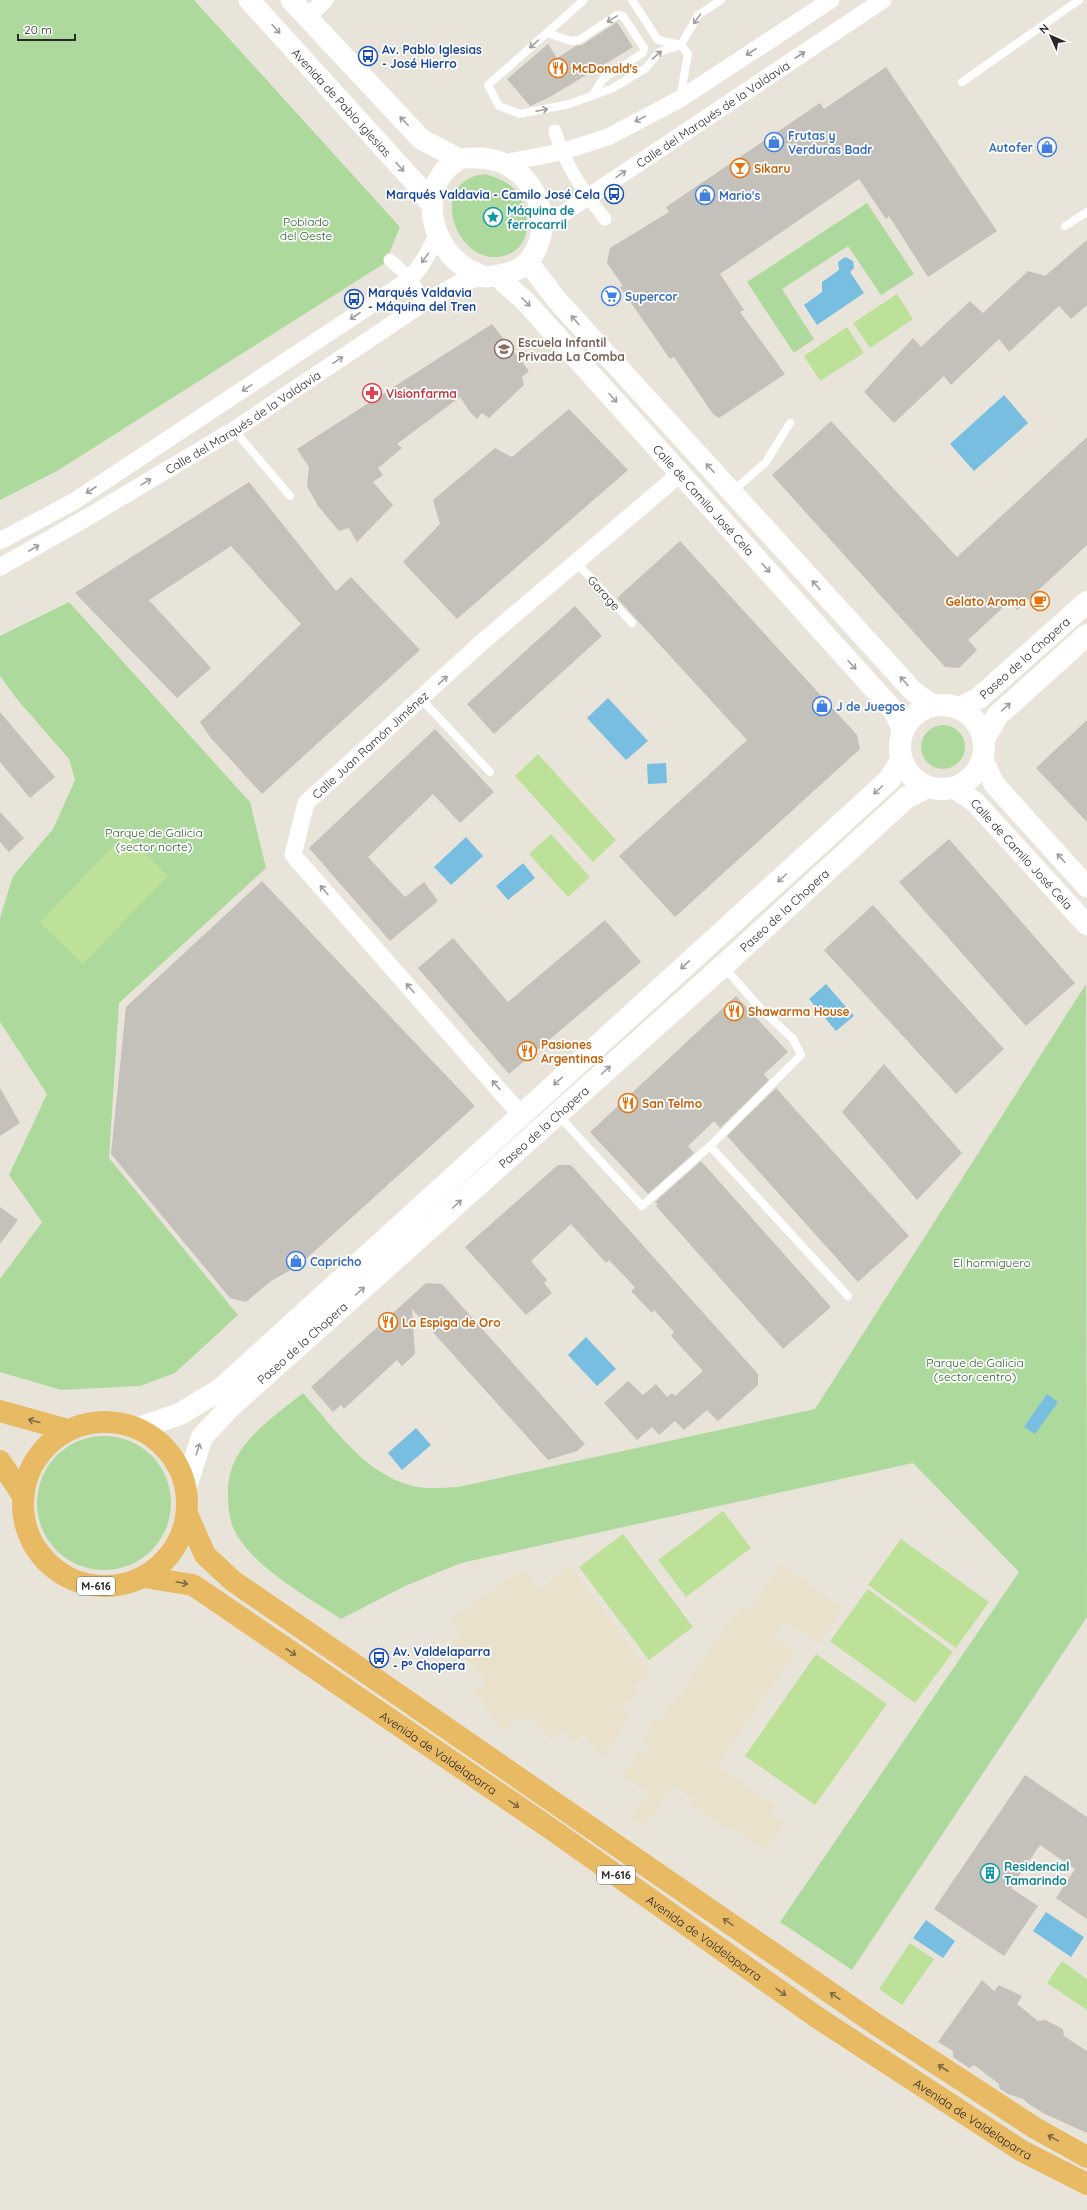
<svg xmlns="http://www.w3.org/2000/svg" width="1087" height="2210" viewBox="0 0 1087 2210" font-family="Quicksand,sans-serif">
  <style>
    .education { fill: #e9e1cb }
    .green { fill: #adda9c }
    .pitch { fill: #bde198 }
    .water { fill: #77bee1 }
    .building { fill: #c4c0ba }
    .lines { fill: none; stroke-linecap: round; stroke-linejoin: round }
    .service { stroke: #fff; stroke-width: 8 }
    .pedestrian { stroke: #fff; stroke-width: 13 }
    .minor { stroke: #fff; stroke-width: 17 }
    .tertiary { stroke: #fff; stroke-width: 21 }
    .secondary { stroke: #fff; stroke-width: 22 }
    .trunk { stroke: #e8ba64; stroke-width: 22 }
    .oneway { stroke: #9e9e9e }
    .oneway2 { stroke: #7e6a43 }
    .labels { text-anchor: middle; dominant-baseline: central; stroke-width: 3.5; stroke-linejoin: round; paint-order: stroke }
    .shield { fill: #fff; stroke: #686868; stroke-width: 1 }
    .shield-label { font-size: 11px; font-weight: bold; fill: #282828 }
    .transit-label { font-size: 12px; font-weight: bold; fill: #164399; stroke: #fff; text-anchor: start }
    .food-label { font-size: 12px; font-weight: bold; fill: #c56008; stroke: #fff; text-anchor: start }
    .street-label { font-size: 12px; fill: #282828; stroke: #fff }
    .shop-label { font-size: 12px; font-weight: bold; fill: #366cbe; stroke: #fff; text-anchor: start }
    .culture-label { font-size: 12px; font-weight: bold; fill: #0d838f; stroke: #fff; text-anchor: start }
    .park-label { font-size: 12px; fill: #285c20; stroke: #fff }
    .education-label { font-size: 12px; font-weight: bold; fill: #785e54; stroke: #fff; text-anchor: start }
    .health-label { font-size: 12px; font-weight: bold; fill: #be3a42; stroke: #fff; text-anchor: start }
  </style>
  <rect width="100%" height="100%" fill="#e9e4da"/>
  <!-- education -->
  <path class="education" d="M781 1564 844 1609 819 1644 785 1621 774 1636 796 1652 717 1765 775 1806 770 1814 784 1824 765 1850 733 1828 729 1830 690 1803 694 1799 674 1785 645 1826 633 1817 649 1793 623 1775 640 1751 645 1754 651 1746 642 1739 655 1720 659 1722 741 1605 749 1611Z
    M569 1565 651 1674 633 1686 639 1693 622 1705 629 1717 603 1758 584 1734 575 1742 563 1732 551 1741 529 1715 502 1730 474 1692 486 1683 453 1642 459 1634 449 1621 523 1569 539 1590Z"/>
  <!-- green -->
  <path class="green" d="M0 0H194L400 227 385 263 57 471 0 500Z
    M485 174C494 177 502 179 510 185 529 201 536 240 511 253 461 278 421 181 485 174Z
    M867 203 914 274 881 295 848 246 782 289 814 339 794 353 747 282Z
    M69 602 250 802 266 868 119 1003 109 1158 238 1315 175 1373 140 1386 61 1390 0 1372V1279L42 1222 9 1175 47 1094 0 1022V918L13 876 53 829 75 780 69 759 16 698 0 676V636Z
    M921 747a22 22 0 1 1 44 0a22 22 0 1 1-44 0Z
    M1086 984 1087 1617 852 1970 780 1922 1019 1572 913 1463 461 1563 405 1586 341 1619C308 1597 246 1563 232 1525 229 1515 228 1506 228 1495 227 1480 232 1463 241 1450 257 1427 282 1410 303 1393 337 1431 369 1481 424 1488 435 1489 447 1487 458 1487L815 1409Z
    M37 1503a67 67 0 1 1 134 0a67 67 0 1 1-134 0Z"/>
  <!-- pitch -->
  <path class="pitch" d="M897 294 913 319 870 348 853 323Z
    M847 327 864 353 820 381 804 356Z
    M538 754 616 840 593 862 515 776Z
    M125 834 168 876 83 964 40 922Z
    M551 834 590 877 568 897 529 854Z
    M723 1511 751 1548 686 1597 658 1560Z
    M623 1534 693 1627 649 1660 579 1567Z
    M901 1539 989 1602 956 1648 868 1585Z
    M868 1589 953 1652 915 1703 830 1641Z
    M816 1654 887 1704 815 1805 745 1756Z
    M910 1943 934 1959 902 2005 879 1989Z
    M1062 1961 1087 1979V2010L1047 1983Z"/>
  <!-- water -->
  <path class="water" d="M845 257 853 261 854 268 850 272 864 293 817 325 804 305 822 292V282L839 270 838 262Z
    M1004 395 1028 423 974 471 950 444Z
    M608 698 648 741 626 760 587 718Z
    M666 763 667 783 648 784 647 764Z
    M466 837 483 856 451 885 434 867Z
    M523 863 535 878 508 900 496 886Z
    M826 984 854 1016 836 1031 809 999Z
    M586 1337 616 1369 597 1386 568 1355Z
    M1047 1394 1058 1402 1035 1434 1024 1427Z
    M416 1428 431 1445 402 1470 388 1453Z
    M1046 1912 1084 1937 1071 1957 1033 1931Z
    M926 1920 955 1941 943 1958 913 1938Z"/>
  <!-- building -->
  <path class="building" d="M617 22 633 47 548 98 530 106 507 79 548 44 557 58 576 46 582 45Z
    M886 67 997 231 928 277 889 216 886 219 859 179 720 274 744 310 740 312 785 374 719 418 713 414 674 357 670 359 620 287 623 286 607 263 610 248 669 212 666 207 820 103 824 109Z
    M1087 240V305L1071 319 1059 306 1009 352 999 339 951 385 944 376 894 423 864 392 913 338 921 347 970 301 983 313 1028 271 1045 276Z
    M492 324 529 371 522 377 524 385 489 418 482 413 477 419 470 412 460 397 397 444 402 448 378 468 383 475 373 482 393 505 357 542 349 528 339 531 318 506 307 486 309 467 297 449Z
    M569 409 628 470 457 619 403 562 440 524 433 500 495 448 512 457Z
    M831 421 957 557 1087 437V545L1017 610 1009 602 968 640 977 650 959 668 945 667 772 475Z
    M249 482 336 591 351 577 420 650 262 794 210 737 200 722 301 624 231 546 149 600 211 668 177 698 75 593Z
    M680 541 857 735 860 749 675 917 619 856 747 740 617 598Z
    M575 606 602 636 494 734 467 704Z
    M0 712 55 777 30 798 0 762Z
    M1087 720V822L1036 768Z
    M435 729 494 792 460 823 433 794 368 857 405 897 424 882 438 901 390 941 309 848Z
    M0 812 24 838 9 852 0 842Z
    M949 839 1075 983 1026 1026 899 882Z
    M262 881 475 1106 298 1266 271 1281 246 1302 230 1298 111 1154 126 1007Z
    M873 905 1004 1049 956 1094 824 950Z
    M605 920 641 962 509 1074 418 968 453 938 508 1002Z
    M736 996 788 1052 764 1074 769 1080 720 1128 714 1121 688 1146 694 1153 648 1194 590 1132Z
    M884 1064 962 1153 917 1200 842 1112Z
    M0 1088 20 1123 0 1136Z
    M776 1088 909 1236 858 1282 727 1136Z
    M701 1161 831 1307 783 1349 656 1206 658 1204 655 1202Z
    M558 1165H571L758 1374V1385L718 1421 707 1410 684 1430 675 1421 659 1435 652 1427 637 1440 604 1403 628 1381 643 1395 656 1384 667 1397 672 1393 675 1396 703 1371 671 1336 674 1332 654 1310 652 1313 631 1291 635 1288 630 1282 609 1260 606 1263 571 1224 531 1261 547 1280 544 1283 552 1293 526 1315 465 1247Z
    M0 1207 18 1220 0 1244Z
    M426 1283 442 1284 585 1444 577 1451 548 1460 412 1309 415 1354 402 1366 397 1360 344 1409 341 1405 333 1412 311 1387Z
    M1025 1775 1087 1817V1919L1056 1898 1075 1869 1040 1845 1011 1888 1038 1906 1004 1956 934 1909Z
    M982 1980 994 1991 999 1985 1022 1996 1017 2004 1038 2021 1045 2020 1063 2029 1064 2036 1087 2051V2133L1045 2114 1030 2105 1023 2099 1008 2094 1000 2089 998 2083 974 2065 969 2068 953 2057V2051L938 2042Z"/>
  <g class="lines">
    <!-- service -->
    <path class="service" d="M584 0 488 85 499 106 520 114 569 104 611 89 646 68 659 52 681 45 698 15 721 0
      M632 0 658 40 681 45 688 54 680 98
      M547 33 571 41 579 40 617 15 623 16 644 48 643 53 603 79 592 96
      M962 82 1079 0
      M1065 226 1087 212
      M234 430 290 496
      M732 492 766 462 790 423
      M576 562 632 623
      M421 699 490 772
      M558 1115 642 1206 710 1146 801 1055 793 1039 760 1008 723 966
      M710 1146 848 1296"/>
    <!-- pedestrian -->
    <path class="pedestrian" d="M555 131C564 164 584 192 605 219
      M390 260 410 278 425 302"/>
    <!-- minor -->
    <g class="minor">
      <path d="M307 17 325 0"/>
      <path d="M504 163 561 152 608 137 680 99 831 0"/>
      <path id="s1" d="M543 227 883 0"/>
      <path d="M0 541 73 502 404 283C420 271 429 252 437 235"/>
      <path id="s2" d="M0 567 81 521 234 430 425 302 461 282 485 277"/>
      <path id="s3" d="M521 1115 293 855 306 803 481 643 681 473"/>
    </g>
    <!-- tertiary -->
    <g class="tertiary">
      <path id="s4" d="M249 0 419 187 432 206"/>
      <path d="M291 0 421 139 459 159"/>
      <path d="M482 158C489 159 499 160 505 164 540 181 554 228 530 259 524 267 514 272 504 274 499 275 492 277 486 277 482 277 477 273 472 271 431 253 414 185 458 160 463 157 476 158 482 158Z"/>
      <path d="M528 262 556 299 913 691 934 706"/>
      <path id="s5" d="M497 276 525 301 893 710 903 730"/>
      <path d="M983 760 994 784 1087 887"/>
      <path id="s6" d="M954 788 975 802 1087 925"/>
    </g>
    <!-- secondary -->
    <g class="secondary">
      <circle cx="942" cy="747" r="42"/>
      <path id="s7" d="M959 708 979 698 1087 602"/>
      <path d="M984 739 997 716 1087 635"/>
      <path d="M139 1428 180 1414 221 1389 889 780 901 760"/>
      <path id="s8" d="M186 1486 202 1437 230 1407 723 966 906 798 927 787"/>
    </g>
    <!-- trunk -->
    <g class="trunk">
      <path d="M0 1411 68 1430"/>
      <circle cx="105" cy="1504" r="82"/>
      <path d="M0 1461 23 1496"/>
      <path d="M187 1514 205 1555 233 1581 877 2025 1035 2128 1087 2157"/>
      <path id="s9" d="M144 1577 193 1585 554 1831 818 2018 1022 2151 1087 2184"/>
    </g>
  </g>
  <!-- one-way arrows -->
  <defs><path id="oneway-shaft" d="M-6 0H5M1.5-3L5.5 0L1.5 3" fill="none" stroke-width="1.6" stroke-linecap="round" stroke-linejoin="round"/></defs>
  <g class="oneway">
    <use href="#oneway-shaft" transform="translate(612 19) rotate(149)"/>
    <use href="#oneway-shaft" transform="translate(697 19) rotate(125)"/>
    <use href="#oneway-shaft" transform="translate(276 29) rotate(48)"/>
    <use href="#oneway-shaft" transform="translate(534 44) rotate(138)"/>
    <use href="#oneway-shaft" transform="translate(751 52) rotate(147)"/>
    <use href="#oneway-shaft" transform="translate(657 55) rotate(-41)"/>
    <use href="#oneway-shaft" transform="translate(800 55) rotate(-33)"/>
    <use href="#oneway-shaft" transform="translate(542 110) rotate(-12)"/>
    <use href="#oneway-shaft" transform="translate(640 119) rotate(152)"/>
    <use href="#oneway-shaft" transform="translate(404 121) rotate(-134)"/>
    <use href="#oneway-shaft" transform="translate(400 167) rotate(48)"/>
    <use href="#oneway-shaft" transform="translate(621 174) rotate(-34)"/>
    <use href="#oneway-shaft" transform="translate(425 258) rotate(125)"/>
    <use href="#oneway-shaft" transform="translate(526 302) rotate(45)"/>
    <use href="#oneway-shaft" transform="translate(355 316) rotate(147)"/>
    <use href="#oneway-shaft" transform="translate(575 320) rotate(-132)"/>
    <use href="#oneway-shaft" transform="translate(338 360) rotate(-34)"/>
    <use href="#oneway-shaft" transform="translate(247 388) rotate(146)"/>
    <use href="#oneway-shaft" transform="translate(613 398) rotate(48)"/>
    <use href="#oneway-shaft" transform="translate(710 468) rotate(-132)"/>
    <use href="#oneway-shaft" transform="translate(146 482) rotate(-31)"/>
    <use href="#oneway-shaft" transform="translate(91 490) rotate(147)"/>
    <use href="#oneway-shaft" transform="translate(34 548) rotate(-30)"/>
    <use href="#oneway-shaft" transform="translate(766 568) rotate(48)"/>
    <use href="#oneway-shaft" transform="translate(816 585) rotate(-132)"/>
    <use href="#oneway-shaft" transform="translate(852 665) rotate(48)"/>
    <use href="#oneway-shaft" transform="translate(443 680) rotate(-43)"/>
    <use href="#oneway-shaft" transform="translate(904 681) rotate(-132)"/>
    <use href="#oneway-shaft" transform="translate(1006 707) rotate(-42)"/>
    <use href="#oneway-shaft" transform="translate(878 790) rotate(138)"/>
    <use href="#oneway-shaft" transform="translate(1061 858) rotate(-132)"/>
    <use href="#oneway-shaft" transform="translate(782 878) rotate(138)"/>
    <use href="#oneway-shaft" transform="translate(324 890) rotate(-131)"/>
    <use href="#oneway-shaft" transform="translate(685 965) rotate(137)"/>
    <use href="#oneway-shaft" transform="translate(410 988) rotate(-131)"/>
    <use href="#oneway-shaft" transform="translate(606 1070) rotate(-42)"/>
    <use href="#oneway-shaft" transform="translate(558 1081) rotate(138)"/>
    <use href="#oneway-shaft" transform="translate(496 1085) rotate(-131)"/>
    <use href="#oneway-shaft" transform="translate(457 1204) rotate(-42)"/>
    <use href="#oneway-shaft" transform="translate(360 1291) rotate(-42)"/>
    <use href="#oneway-shaft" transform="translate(198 1449) rotate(-72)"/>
  </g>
  <g class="oneway2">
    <use href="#oneway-shaft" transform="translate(34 1421) rotate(-165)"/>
    <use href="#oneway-shaft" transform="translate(182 1583) rotate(12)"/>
    <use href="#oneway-shaft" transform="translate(291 1652) rotate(34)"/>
    <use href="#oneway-shaft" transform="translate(514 1804) rotate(35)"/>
    <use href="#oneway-shaft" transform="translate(728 1922) rotate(-145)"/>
    <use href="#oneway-shaft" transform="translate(781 1992) rotate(35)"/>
    <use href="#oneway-shaft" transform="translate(835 1996) rotate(-145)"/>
    <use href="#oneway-shaft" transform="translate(943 2068) rotate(-147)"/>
    <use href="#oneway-shaft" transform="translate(1053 2138) rotate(-151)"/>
  </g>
  <!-- icons -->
  <defs>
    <g id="bus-ring" transform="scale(1)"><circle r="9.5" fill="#fff" stroke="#1a4fb4" stroke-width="1.5"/><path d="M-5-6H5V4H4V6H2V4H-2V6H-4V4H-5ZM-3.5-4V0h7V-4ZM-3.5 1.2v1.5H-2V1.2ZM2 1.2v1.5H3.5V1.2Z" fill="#1a4fb4"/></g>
    <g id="restaurant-ring" transform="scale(1)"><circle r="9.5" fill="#fff" stroke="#e8710a" stroke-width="1.5"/><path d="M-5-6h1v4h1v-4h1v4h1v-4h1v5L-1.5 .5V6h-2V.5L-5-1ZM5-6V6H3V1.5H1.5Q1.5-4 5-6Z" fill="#e8710a"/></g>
    <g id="shop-ring" transform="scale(1)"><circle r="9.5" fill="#fff" stroke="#3f7fe0" stroke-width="1.5"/><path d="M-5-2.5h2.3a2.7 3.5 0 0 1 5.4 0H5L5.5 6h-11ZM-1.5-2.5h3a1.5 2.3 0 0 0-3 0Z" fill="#3f7fe0"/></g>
    <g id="bar-ring" transform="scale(1)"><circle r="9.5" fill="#fff" stroke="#e8710a" stroke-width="1.5"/><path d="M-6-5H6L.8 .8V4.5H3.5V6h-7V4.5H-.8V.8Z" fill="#e8710a"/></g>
    <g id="sight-ring" transform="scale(1)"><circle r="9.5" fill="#fff" stroke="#0f9aa8" stroke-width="1.5"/><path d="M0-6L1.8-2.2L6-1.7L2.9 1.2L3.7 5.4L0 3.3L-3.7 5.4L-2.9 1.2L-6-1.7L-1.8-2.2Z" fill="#0f9aa8"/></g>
    <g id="supermarket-ring" transform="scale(1)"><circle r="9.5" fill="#fff" stroke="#3f7fe0" stroke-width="1.5"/><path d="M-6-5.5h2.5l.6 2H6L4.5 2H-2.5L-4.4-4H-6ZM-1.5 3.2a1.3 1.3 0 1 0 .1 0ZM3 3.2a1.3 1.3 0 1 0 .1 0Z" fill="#3f7fe0"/></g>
    <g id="school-ring" transform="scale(1)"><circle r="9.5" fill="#fff" stroke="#8d6e63" stroke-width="1.5"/><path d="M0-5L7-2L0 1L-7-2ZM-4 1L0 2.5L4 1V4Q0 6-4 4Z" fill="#8d6e63"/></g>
    <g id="pharmacy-ring" transform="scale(1)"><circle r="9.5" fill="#fff" stroke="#e0444e" stroke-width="1.5"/><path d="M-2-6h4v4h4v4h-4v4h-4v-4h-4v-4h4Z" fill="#e0444e"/></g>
    <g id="cafe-ring" transform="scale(1)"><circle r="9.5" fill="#fff" stroke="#e8710a" stroke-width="1.5"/><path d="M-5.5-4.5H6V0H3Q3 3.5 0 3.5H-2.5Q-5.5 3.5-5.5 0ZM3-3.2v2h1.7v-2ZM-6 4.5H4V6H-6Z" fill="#e8710a"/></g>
    <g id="building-ring" transform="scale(1)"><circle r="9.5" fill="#fff" stroke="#0f9aa8" stroke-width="1.5"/><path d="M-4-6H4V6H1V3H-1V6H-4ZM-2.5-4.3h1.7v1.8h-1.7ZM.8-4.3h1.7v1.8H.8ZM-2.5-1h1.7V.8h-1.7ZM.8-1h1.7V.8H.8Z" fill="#0f9aa8"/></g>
  </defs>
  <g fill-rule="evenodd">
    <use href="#bus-ring" x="368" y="56"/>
    <use href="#restaurant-ring" x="558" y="68"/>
    <use href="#shop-ring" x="774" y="142"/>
    <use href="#shop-ring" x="1047" y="147"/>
    <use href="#bar-ring" x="740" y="168"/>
    <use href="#bus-ring" x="614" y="194"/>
    <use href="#shop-ring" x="705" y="195"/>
    <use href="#sight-ring" x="493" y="217"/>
    <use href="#supermarket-ring" x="611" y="296"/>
    <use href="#bus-ring" x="354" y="299"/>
    <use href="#school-ring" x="504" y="349"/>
    <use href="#pharmacy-ring" x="372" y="393"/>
    <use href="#cafe-ring" x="1040" y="601"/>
    <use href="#shop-ring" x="822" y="706"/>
    <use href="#restaurant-ring" x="734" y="1011"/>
    <use href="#restaurant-ring" x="527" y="1051"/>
    <use href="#restaurant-ring" x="628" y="1103"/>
    <use href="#shop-ring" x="296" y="1261"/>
    <use href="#restaurant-ring" x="388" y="1322"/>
    <use href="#bus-ring" x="379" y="1658"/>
    <use href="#building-ring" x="990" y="1873"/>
  </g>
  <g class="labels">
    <!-- shield labels -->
    <g class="shield">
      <rect x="77" y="1577" width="38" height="18" rx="3"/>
      <rect x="597" y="1866" width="38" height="18" rx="3"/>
    </g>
    <g class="shield-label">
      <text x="96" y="1586">M-616</text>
      <text x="616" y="1875">M-616</text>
    </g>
    <!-- transit labels -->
    <g class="transit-label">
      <text x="382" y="49">Av. Pablo Iglesias<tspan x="382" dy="14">- José Hierro</tspan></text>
      <text x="600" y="194" text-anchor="end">Marqués Valdavia - Camilo José Cela</text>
      <text x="368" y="292">Marqués Valdavia<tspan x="368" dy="14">- Máquina del Tren</tspan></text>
      <text x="393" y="1651">Av. Valdelaparra<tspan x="393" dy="14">- Pº Chopera</tspan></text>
    </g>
    <!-- food labels -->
    <g class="food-label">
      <text x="572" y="68">McDonald's</text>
      <text x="754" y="168">Sikaru</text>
      <text x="1026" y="601" text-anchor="end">Gelato Aroma</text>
      <text x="748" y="1011">Shawarma House</text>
      <text x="541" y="1044">Pasiones<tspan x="541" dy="14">Argentinas</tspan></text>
      <text x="642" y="1103">San Telmo</text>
      <text x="402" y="1322">La Espiga de Oro</text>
    </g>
    <!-- street labels -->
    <g class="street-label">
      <text stroke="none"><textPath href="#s4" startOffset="138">Avenida de Pablo Iglesias</textPath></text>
      <text stroke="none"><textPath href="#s1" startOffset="204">Calle del Marqués de la Valdavia</textPath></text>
      <text stroke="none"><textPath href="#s2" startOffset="283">Calle del Marqués de la Valdavia</textPath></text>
      <text stroke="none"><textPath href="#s5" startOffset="305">Calle de Camilo José Cela</textPath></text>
      <text transform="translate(604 593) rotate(48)">Garage</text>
      <text stroke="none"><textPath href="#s7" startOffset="83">Paseo de la Chopera</textPath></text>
      <text stroke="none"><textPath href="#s3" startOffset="486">Calle Juan Ramón Jiménez</textPath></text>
      <text stroke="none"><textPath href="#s6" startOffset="95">Calle de Camilo José Cela</textPath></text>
      <text stroke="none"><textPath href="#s8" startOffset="837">Paseo de la Chopera</textPath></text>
      <text stroke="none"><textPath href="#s8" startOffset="513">Paseo de la Chopera</textPath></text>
      <text stroke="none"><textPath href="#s8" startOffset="189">Paseo de la Chopera</textPath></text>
      <text stroke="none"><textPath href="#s9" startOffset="347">Avenida de Valdelaparra</textPath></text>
      <text stroke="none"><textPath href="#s9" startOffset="671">Avenida de Valdelaparra</textPath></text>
      <text stroke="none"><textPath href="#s9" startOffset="995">Avenida de Valdelaparra</textPath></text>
    </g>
    <!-- shop labels -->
    <g class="shop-label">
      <text x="788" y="135">Frutas y<tspan x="788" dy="14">Verduras Badr</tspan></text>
      <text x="1033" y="147" text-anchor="end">Autofer</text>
      <text x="719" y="195">Mario's</text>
      <text x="625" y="296">Supercor</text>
      <text x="836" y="706">J de Juegos</text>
      <text x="310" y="1261">Capricho</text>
    </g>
    <!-- culture labels -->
    <g class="culture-label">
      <text x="507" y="210">Máquina de<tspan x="507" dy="14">ferrocarril</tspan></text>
      <text x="1004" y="1866">Residencial<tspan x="1004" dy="14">Tamarindo</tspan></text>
    </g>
    <!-- park labels -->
    <g class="park-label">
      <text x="306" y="221">Poblado<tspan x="306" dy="14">del Oeste</tspan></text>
      <text x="154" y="832">Parque de Galicia<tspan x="154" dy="14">(sector norte)</tspan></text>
      <text x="992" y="1262">El hormiguero</text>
      <text x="975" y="1362">Parque de Galicia<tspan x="975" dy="14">(sector centro)</tspan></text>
    </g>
    <!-- education labels -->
    <g class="education-label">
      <text x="518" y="342">Escuela Infantil<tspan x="518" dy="14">Privada La Comba</tspan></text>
    </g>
    <!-- health labels -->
    <g class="health-label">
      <text x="386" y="393">Visionfarma</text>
    </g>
  </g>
  <!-- north arrow -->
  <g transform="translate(1051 36) rotate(315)" stroke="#ffffff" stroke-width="3" paint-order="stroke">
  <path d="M0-3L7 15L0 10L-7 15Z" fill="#282828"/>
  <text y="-6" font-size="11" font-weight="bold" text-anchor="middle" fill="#282828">N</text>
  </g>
  <!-- scale -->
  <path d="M18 34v6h57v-6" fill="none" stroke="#282828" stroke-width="2"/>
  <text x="24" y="34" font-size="12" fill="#282828" stroke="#ffffff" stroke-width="3" paint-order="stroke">20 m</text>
</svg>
